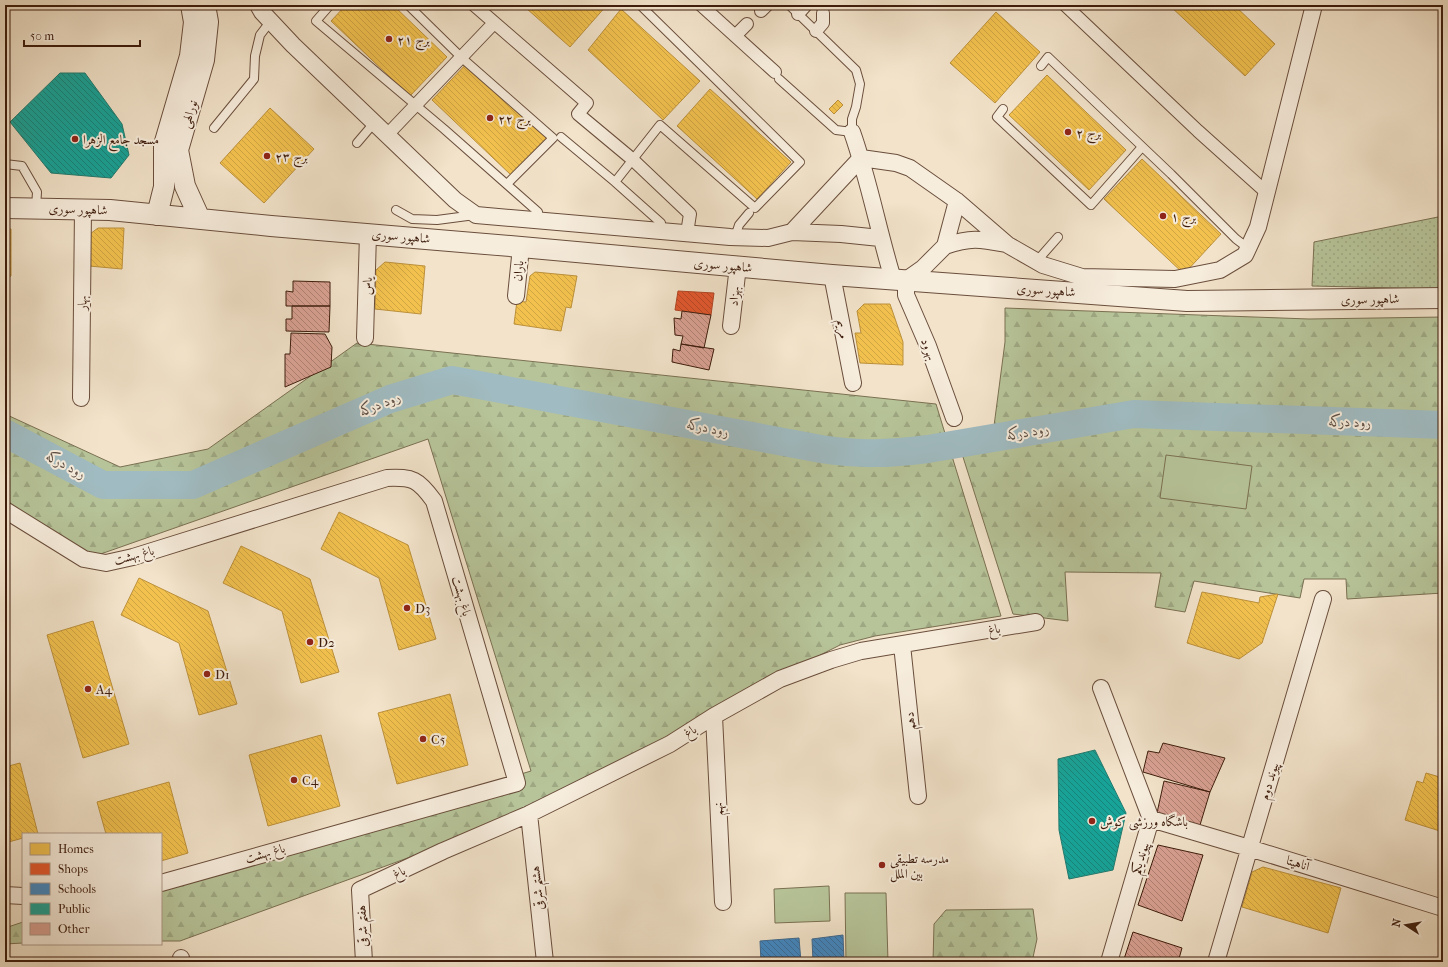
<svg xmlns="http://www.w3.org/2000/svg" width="1448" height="967" viewBox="0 0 1448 967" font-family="'IM FELL French Canon',Amiri,serif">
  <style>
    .grass { fill: url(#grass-dots); stroke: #7a7052 }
    .forest { fill: url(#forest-firs); stroke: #7a7052 }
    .park { fill: #b7c499; stroke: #7a7052 }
    .homes { fill: url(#homes-back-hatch); stroke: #bc903a }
    .shops { fill: url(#shops-back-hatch); stroke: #b24524 }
    .schools { fill: url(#schools-back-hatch); stroke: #3e688e }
    .public { fill: url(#public-back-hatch); stroke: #227a6e }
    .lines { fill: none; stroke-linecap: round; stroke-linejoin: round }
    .river { stroke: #a0bbc1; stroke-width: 28 }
    .building { fill: url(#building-back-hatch); stroke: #3d1c0c }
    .service-casing { stroke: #6a4e3c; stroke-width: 10 }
    .pedestrian-casing { stroke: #6a4e3c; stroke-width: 14 }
    .minor-casing { stroke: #6a4e3c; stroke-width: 18 }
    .tertiary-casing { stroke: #6a4e3c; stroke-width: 22 }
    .service { stroke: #f7eddd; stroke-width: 8 }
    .pedestrian { stroke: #f7eddd; stroke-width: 12 }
    .minor { stroke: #f7eddd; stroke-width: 16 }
    .tertiary { stroke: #f7eddd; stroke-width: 20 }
    .poi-dot { fill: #8f2418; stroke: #f7eddd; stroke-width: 1.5 }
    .labels { text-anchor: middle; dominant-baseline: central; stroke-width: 4; stroke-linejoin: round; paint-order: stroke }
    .poi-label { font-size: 13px; fill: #3d1c0c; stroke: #f7eddd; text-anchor: start }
    .street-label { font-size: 13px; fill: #3d1c0c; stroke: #f7eddd }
    .water-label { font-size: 14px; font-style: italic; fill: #5b4c42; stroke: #f7eddd }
  </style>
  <defs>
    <pattern id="grass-dots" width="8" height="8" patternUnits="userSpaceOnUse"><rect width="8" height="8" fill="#b7c499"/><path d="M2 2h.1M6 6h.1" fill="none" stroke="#9ea883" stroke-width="1.8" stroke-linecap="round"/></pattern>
    <pattern id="forest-firs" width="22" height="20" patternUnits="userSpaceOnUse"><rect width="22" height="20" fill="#b7c499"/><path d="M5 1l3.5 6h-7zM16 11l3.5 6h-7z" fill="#9ea883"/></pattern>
    <pattern id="homes-back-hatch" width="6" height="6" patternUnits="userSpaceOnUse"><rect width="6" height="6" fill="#f2c14e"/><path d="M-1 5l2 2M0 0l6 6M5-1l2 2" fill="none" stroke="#d0a543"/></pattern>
    <pattern id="shops-back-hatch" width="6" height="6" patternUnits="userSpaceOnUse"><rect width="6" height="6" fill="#e4572e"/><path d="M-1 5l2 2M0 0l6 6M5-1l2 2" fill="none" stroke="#ba4726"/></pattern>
    <pattern id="schools-back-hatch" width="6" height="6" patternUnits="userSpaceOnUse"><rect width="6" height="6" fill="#3f88c5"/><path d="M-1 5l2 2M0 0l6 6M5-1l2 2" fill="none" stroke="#366e9e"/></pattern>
    <pattern id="public-back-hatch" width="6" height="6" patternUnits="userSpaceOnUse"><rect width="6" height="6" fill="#17a398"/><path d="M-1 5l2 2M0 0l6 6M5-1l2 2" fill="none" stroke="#16847a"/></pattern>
    <pattern id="building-back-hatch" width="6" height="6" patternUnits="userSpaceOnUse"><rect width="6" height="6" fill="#d9a193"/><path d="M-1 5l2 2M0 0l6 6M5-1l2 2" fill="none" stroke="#b18276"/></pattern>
  </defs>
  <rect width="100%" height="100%" fill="#f2e3ca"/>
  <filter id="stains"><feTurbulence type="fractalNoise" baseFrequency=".005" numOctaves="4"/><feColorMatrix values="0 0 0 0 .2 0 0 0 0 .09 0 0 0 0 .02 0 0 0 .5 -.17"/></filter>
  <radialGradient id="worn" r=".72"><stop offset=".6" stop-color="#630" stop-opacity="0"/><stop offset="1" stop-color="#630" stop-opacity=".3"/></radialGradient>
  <!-- grass -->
  <path class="grass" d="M1443 216V289L1312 286 1314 242Z"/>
  <!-- forest -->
  <path class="forest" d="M1005 308 1309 319 1443 317V593L1347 599 1346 579H1304L1300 598 1194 581 1185 612 1155 607 1161 573 1065 572 1068 621 1013 614 956 435 994 426 1005 342Z
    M357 343 936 404 1001 616 875 636 840 645 777 677 680 732 512 817 446 844 180 941H161V881L531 771 428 439 95 556 5 505V414L120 467 208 449Z
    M1033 909 1037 939 1032 962H933L934 924 946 910Z
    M23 922V943L5 944V928Z"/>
  <!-- park -->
  <path class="park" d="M1166 455 1252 466 1246 509 1160 498Z
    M829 886 830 921 775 923 774 889Z
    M845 893H886L888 962H846Z"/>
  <!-- homes -->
  <path class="homes" d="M346 5H393L447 57 410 96 331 21Z
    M529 5H607L570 47 526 8Z
    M1169 5H1234L1275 44 1245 76Z
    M621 9 700 81 663 120 588 50Z
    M996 12 1040 52 995 103 950 63Z
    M469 61 549 136 511 175 432 100Z
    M1047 75 1126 150 1089 190 1009 115Z
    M710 89 791 162 757 199 677 126Z
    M838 100 843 105 834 114 829 109Z
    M270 108 314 149 264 203 220 163Z
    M1142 159 1221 234 1184 274 1104 199Z
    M98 228H124L122 269 89 266 90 234Z
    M5 229H11V276L5 279Z
    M385 262 425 266 421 314 375 309 376 270Z
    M535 272 577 276 571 308 566 307 561 331 514 324 517 301 526 302 530 276Z
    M864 304H890L903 342V365L860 363 855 333H861L857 311Z
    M339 512 408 545 436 639 399 650 379 578 321 549Z
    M241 546 310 579 339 672 301 683 282 611 223 583Z
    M139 578 208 611 237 704 199 715 179 643 121 615Z
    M1202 592 1259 603 1260 597 1278 594 1262 643 1239 659 1187 643Z
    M93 621 129 744 83 758 47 635Z
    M450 694 468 765 397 784 378 713Z
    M321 735 340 806 268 826 249 755Z
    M20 763 38 834H23V838L5 843V767Z
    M1426 773 1443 778V832L1405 820 1417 781 1423 783Z
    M169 782 188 853 161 861V834H106L97 802Z
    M1263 867 1341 888 1328 933 1242 907 1252 872Z"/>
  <!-- shops -->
  <path class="shops" d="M678 291 714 293 711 315 675 310Z"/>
  <!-- schools -->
  <path class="schools" d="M843 935 844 962H813L812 939Z
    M799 938 801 962H761L760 941Z"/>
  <!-- public -->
  <path class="public" d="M60 73H85L122 124 129 155 111 178 51 173 10 122Z
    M1095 750 1126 813 1113 870 1069 879 1059 830 1058 759Z"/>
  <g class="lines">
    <!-- river -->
    <path class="river" d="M5 433 103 485H193L390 399 452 380 821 449C860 455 889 454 928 449L1134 414 1443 425"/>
  </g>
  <!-- building -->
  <path class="building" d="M293 281 330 282V306H286V291L293 292Z
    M292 306H330L329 332 286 331V319H292Z
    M682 311 711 315 704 348 681 344 683 336 675 335 674 318 681 319Z
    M291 333 325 334 332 347 331 367 285 387V354H290Z
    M681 344 714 349 709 370 672 362 673 349 680 351Z
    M1163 743 1225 758 1210 792 1143 772 1148 751 1159 753Z
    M1164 781 1210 792 1200 825 1157 813Z
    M1158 845 1203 855 1182 921 1138 905Z
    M1133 932 1182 948 1178 962H1123Z"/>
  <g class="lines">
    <!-- service casing -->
    <g class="service-casing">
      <path id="service" d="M330 5 316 21 444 129 538 212 539 221
        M408 5 462 58 553 138 507 184
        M1041 66 1048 57 1171 174 1236 239 1248 248
        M779 79 836 130 852 132V119L856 107 860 84 856 70 789 5
        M1003 109 997 117 1091 205 1142 147
        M214 128 254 79 255 56 260 35 270 22
        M561 137 615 182 661 223 662 231
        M357 143 374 123
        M5 164 22 166 37 192 36 208
        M615 182 660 125 755 208 800 162 640 5
        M396 210 412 219 437 220 475 215
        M735 237 739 225 749 213
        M1036 262 1058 237"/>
    </g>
    <!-- pedestrian casing -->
    <g class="pedestrian-casing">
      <path id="pedestrian" d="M474 5 587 103 578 114 632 159 690 214 687 233
        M701 5 775 72
        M1065 5 1198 131 1266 192
        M761 11 767 5
        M798 14 806 5
        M816 31 823 23V13
        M735 36 747 24
        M387 135 494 23"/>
    </g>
    <!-- minor casing -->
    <g class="minor-casing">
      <path id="minor" d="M258 5 262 12 293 45 455 200 476 215 730 237 768 238 792 232 861 158
        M852 132C869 180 878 230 893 279
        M861 158 896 163 910 168 957 201 1008 245 1043 265 1082 277 1175 279 1220 270 1245 255 1258 227 1314 5
        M792 232 841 234 880 238
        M945 246C971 237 980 239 1006 244
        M832 275 853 383
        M516 296 521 247
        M731 326 738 266
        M365 338 368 234
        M81 398 83 209
        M954 418 928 346 906 295V280L923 268 945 246 957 201
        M5 510 84 559 106 563 133 557 387 478C413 477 418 479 434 501L517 783 161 883
        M902 645 918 796
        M1101 688 1151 819 1109 962
        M714 716 723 902
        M529 814 545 962
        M1151 819 1249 848 1443 908
        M5 895 23 896
        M181 958V962
        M364 962 360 890 443 851 529 814 670 744 714 716 780 679 831 660 861 651 1036 622
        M1216 962 1323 599"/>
    </g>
    <!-- tertiary casing -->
    <g class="tertiary-casing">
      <path id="tertiary" d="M5 208 110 210 271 226 521 247 832 275 1187 301 1443 298
        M157 215 164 187V145L190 56 194 22 191 5
        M200 219 185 186 178 150 204 60 208 22 205 5"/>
    </g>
    <!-- service -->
    <use href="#service" class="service"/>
    <!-- pedestrian -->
    <use href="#pedestrian" class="pedestrian"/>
    <!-- minor -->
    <use href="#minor" class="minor"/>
    <!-- tertiary -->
    <use href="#tertiary" class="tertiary"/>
  </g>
  <!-- markers -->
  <g class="poi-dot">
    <circle cx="389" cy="39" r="4"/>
    <circle cx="490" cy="118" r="4"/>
    <circle cx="1068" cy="132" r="4"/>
    <circle cx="75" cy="139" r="4"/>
    <circle cx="267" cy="156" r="4"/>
    <circle cx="1163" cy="216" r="4"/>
    <circle cx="407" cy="608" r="4"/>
    <circle cx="310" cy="642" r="4"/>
    <circle cx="207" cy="674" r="4"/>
    <circle cx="88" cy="689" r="4"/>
    <circle cx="423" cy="739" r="4"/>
    <circle cx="294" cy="780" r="4"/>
    <circle cx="1092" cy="821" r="4"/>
    <circle cx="882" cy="865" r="4"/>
  </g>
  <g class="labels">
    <!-- poi labels -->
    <g class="poi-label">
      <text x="397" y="39">برج ۲۱</text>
      <text x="498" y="118">برج ۲۲</text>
      <text x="1076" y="132">برج ۲</text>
      <text x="83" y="139">مسجد جامع الزهرا</text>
      <text x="275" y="156">برج ۲۳</text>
      <text x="1171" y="216">برج ۱</text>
      <text x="415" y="608">D3</text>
      <text x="318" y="642">D2</text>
      <text x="215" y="674">D1</text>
      <text x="96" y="689">A4</text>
      <text x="431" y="739">C5</text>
      <text x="302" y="780">C4</text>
      <text x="1100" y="821">باشگاه ورزشی کوش</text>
      <text x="890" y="858">مدرسه تطبیقی<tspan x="890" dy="15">بین الملل</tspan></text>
    </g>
    <!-- street labels -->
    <g class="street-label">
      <text transform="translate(189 114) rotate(-73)">نورالهی</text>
      <text transform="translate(78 209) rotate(2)">شاهپور سوری</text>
      <text transform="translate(401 236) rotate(5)">شاهپور سوری</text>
      <text transform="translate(723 265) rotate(5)">شاهپور سوری</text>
      <text transform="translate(518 271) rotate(-84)">باران</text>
      <text transform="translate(367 286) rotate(-88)">یاس</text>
      <text transform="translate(1046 290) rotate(4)">شاهپور سوری</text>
      <text transform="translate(734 296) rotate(-84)">بهزاد</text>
      <text transform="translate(1370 299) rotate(-1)">شاهپور سوری</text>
      <text transform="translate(82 303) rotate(-89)">بهار</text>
      <text transform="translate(843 329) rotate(79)">مریم</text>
      <text transform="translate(929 349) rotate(69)">بهرود</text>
      <text transform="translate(134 555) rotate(-15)">باغ بهشت</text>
      <text transform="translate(462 596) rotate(74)">باغ بهشت</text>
      <text transform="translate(994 629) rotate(-10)">باغ</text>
      <text transform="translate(910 721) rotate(-96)">دهم</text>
      <text transform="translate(690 731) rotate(-32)">باغ</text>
      <text transform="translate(1269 781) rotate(-74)">پیوند دوم</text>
      <text transform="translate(718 809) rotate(-93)">نهم</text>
      <text transform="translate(265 853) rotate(-16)">باغ بهشت</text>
      <text transform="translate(1140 858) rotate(-73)">پیوند یکم</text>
      <text transform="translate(1298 863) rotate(17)">آناهیتا</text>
      <text transform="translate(399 872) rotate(-26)">باغ</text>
      <text transform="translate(537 888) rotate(-96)">هشتم شرقی</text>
      <text transform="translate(362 926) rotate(-93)">هفتم شرقی</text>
    </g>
    <!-- water labels -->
    <g class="water-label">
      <text transform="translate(380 404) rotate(-22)">رود درکه</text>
      <text transform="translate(1350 422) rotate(2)">رود درکه</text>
      <text transform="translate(708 428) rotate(11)">رود درکه</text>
      <text transform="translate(1028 432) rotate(-10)">رود درکه</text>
      <text transform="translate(66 465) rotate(28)">رود درکه</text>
    </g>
  </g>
  <!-- margin -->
  <rect width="1448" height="967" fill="none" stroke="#f2e3ca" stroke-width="20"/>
  <rect x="6" y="6" width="1436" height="955" fill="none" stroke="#3d1c0c" stroke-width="2"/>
  <rect x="10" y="10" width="1428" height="947" fill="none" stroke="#3d1c0c"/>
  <!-- legend -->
  <rect x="22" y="833" width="140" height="112" fill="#f7eddd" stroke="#ad9989"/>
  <rect x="30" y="843" width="20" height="12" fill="#f2c14e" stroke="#ad9989"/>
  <text x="58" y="853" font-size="12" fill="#3d1c0c">Homes</text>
  <rect x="30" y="863" width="20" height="12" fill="#e4572e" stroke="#ad9989"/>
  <text x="58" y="873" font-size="12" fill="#3d1c0c">Shops</text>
  <rect x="30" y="883" width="20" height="12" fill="#3f88c5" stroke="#ad9989"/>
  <text x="58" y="893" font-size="12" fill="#3d1c0c">Schools</text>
  <rect x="30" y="903" width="20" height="12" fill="#17a398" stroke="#ad9989"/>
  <text x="58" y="913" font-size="12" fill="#3d1c0c">Public</text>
  <rect x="30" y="923" width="20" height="12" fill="#d9a193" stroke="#ad9989"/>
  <text x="58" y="933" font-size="12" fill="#3d1c0c">Other</text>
  <!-- north arrow -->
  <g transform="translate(1406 925) rotate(282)" stroke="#f7eddd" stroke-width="3" paint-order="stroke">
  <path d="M0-3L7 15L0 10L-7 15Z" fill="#3d1c0c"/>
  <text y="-6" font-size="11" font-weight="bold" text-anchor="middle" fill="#3d1c0c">N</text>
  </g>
  <!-- scale -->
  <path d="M24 40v6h116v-6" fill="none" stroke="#3d1c0c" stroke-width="2"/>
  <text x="30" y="40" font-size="12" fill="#3d1c0c" stroke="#f7eddd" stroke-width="3" paint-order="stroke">50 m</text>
  <rect width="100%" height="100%" filter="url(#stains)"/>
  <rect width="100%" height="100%" fill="url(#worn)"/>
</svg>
